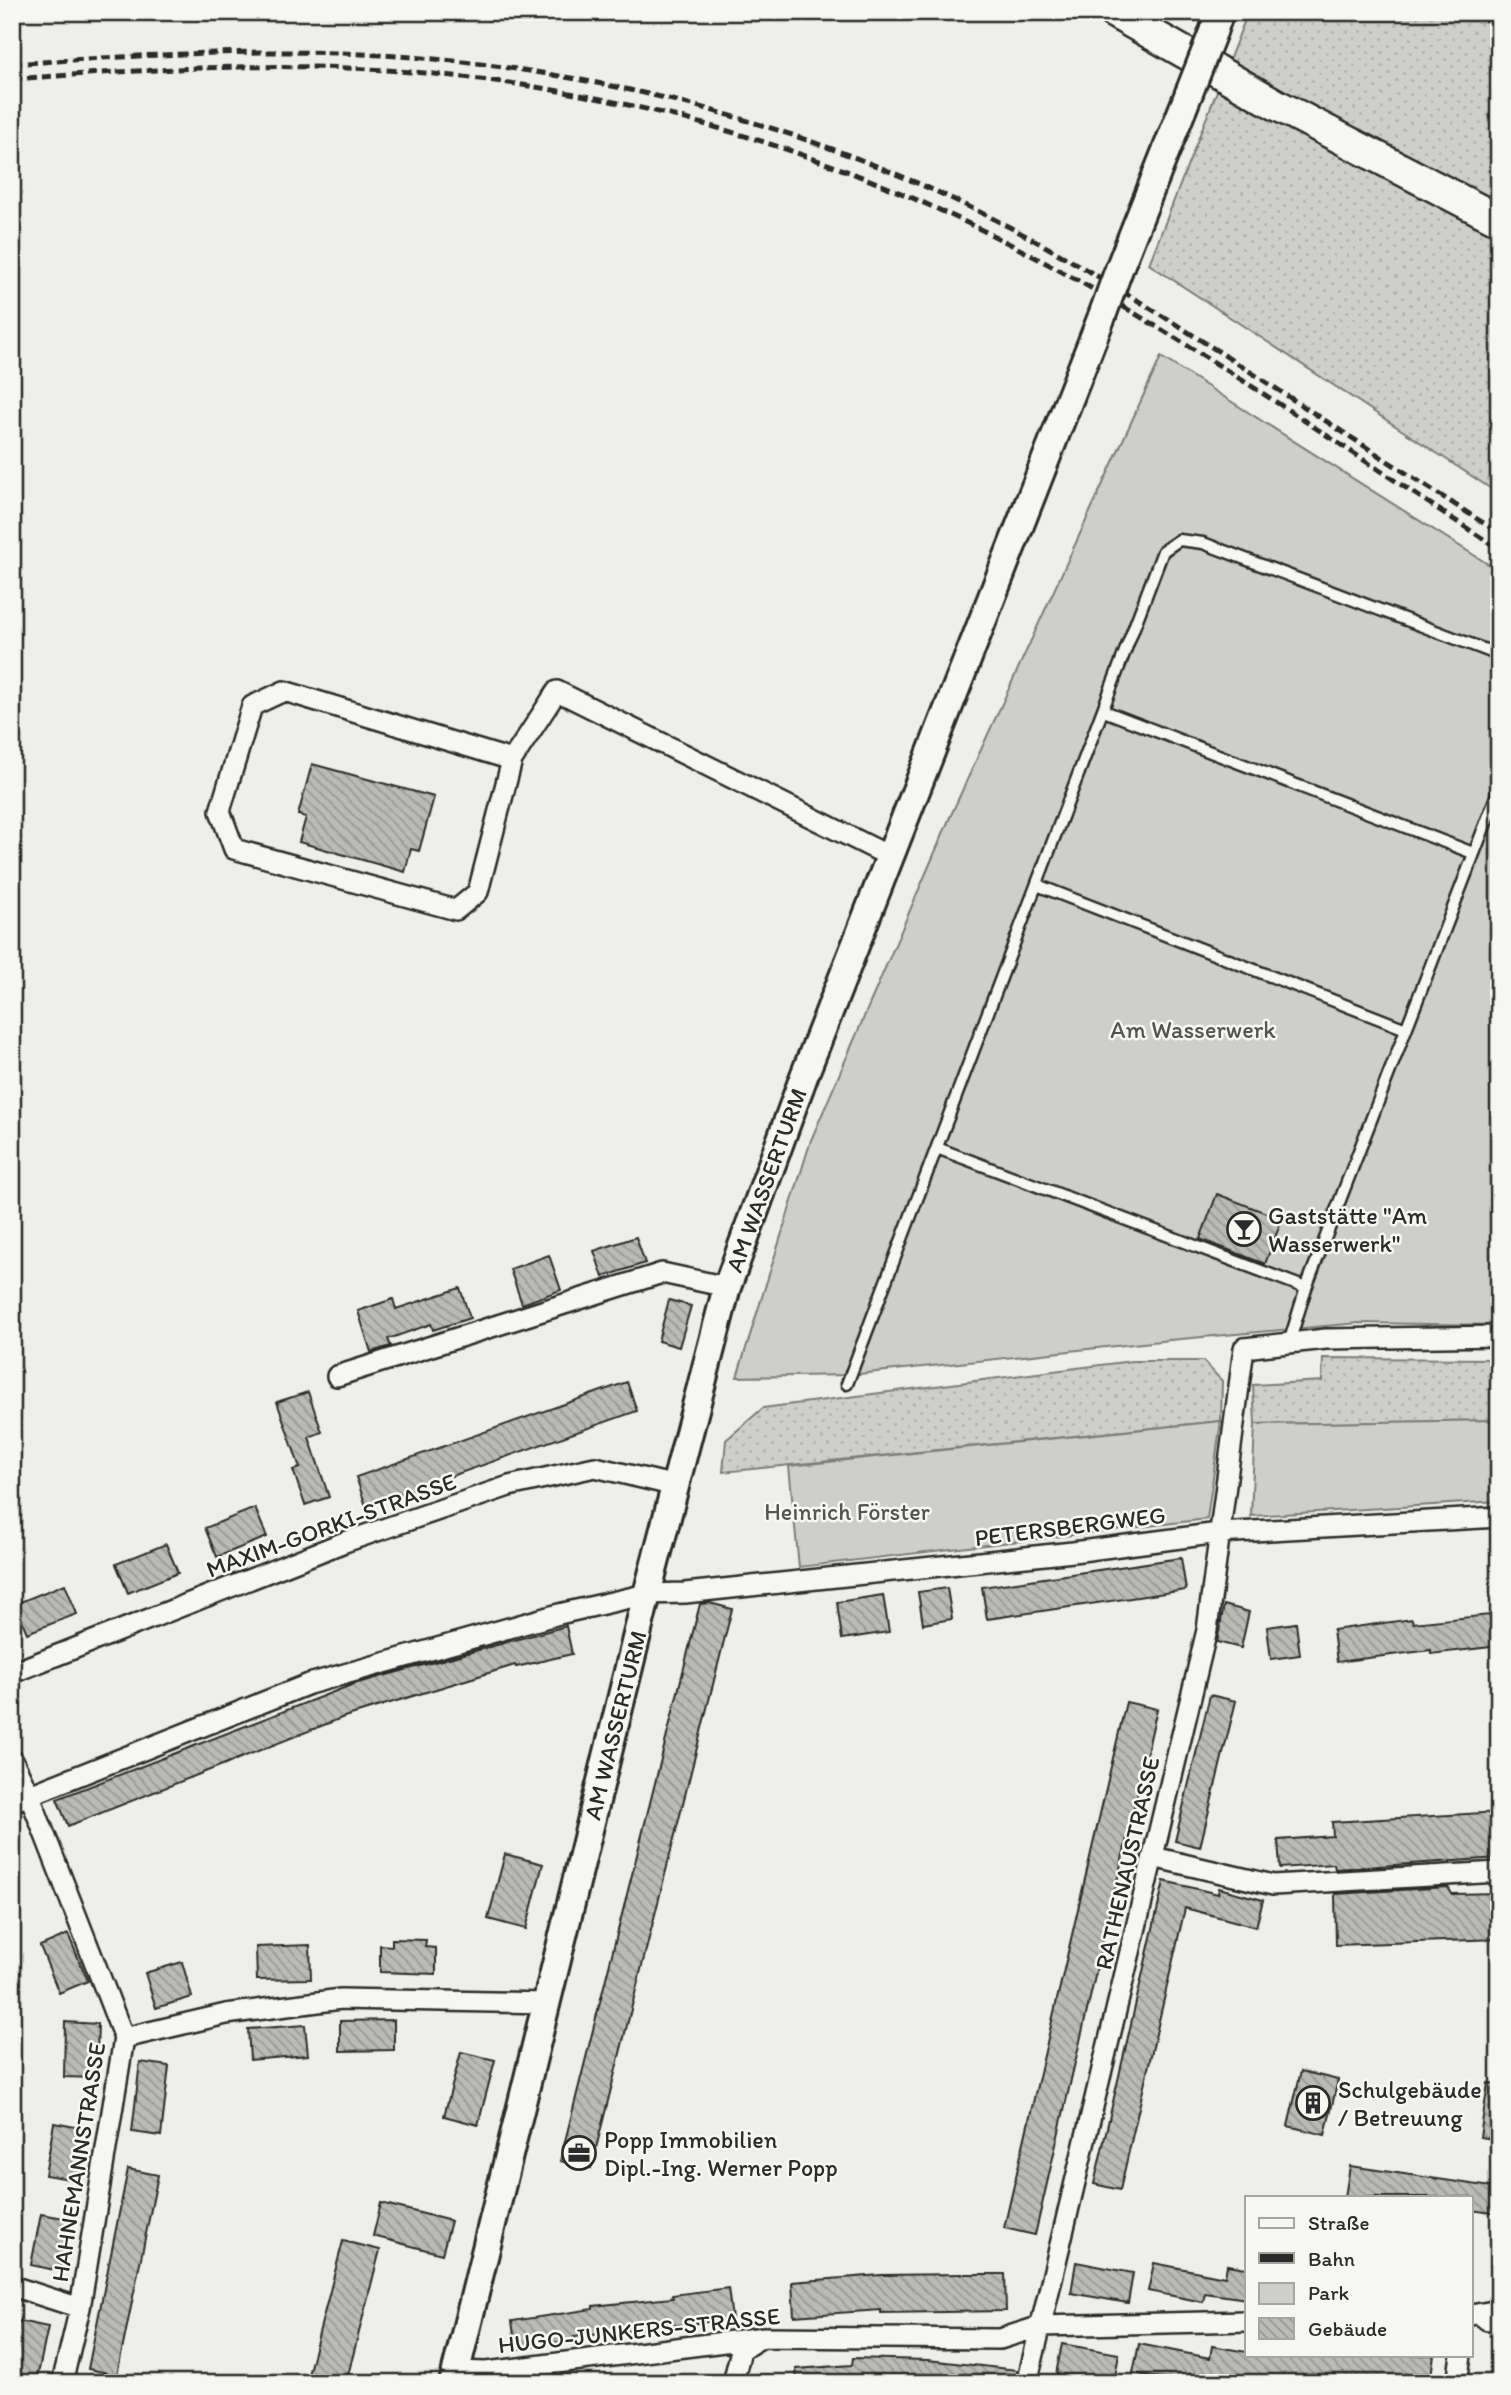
<svg xmlns="http://www.w3.org/2000/svg" width="1511" height="2395" viewBox="0 0 1511 2395" font-family="Itim,sans-serif">
  <style>
    .grass { fill: url(#grass-dots); stroke: #7c7c7a; stroke-width: 2 }
    .green { fill: #cececa; stroke: #7c7c7a; stroke-width: 2 }
    .building { fill: url(#building-back-hatch); stroke: #2b2b2b; stroke-width: 2 }
    .lines { fill: none; stroke-linecap: round; stroke-linejoin: round }
    .lane-casing { stroke: #2b2b2b; stroke-width: 15 }
    .street-casing { stroke: #2b2b2b; stroke-width: 24 }
    .secondary-casing { stroke: #2b2b2b; stroke-width: 32 }
    .primary-casing { stroke: #2b2b2b; stroke-width: 35 }
    .lane { stroke: #f6f6f2; stroke-width: 10 }
    .street { stroke: #f6f6f2; stroke-width: 19 }
    .secondary { stroke: #f6f6f2; stroke-width: 26 }
    .primary { stroke: #f6f6f2; stroke-width: 30 }
    .rail { stroke: #2b2b2b; stroke-width: 5; stroke-dasharray: 10 5; stroke-linecap: butt }
    .secondary-bridge-casing { stroke: #2b2b2b; stroke-width: 32; stroke-linecap: butt }
    .secondary-bridge { stroke: #f6f6f2; stroke-width: 26 }
    .labels { text-anchor: middle; dominant-baseline: central; stroke-width: 5; stroke-linejoin: round; paint-order: stroke }
    .park-label { font-size: 24px; fill: #545453; stroke: #f6f6f2 }
    .street-label { font-size: 24px; fill: #2b2b2b; stroke: #f6f6f2 }
    .poi-label { font-size: 24px; fill: #2b2b2b; stroke: #f6f6f2; text-anchor: start }
  </style>
  <defs>
    <pattern id="grass-dots" width="8" height="8" patternUnits="userSpaceOnUse" patternTransform="scale(1.75)"><rect width="8" height="8" fill="#cececa"/><path d="M2 2h.1M6 6h.1" fill="none" stroke="#b1b1ae" stroke-width="1.8" stroke-linecap="round"/></pattern>
    <pattern id="building-back-hatch" width="6" height="6" patternUnits="userSpaceOnUse" patternTransform="scale(1.75)"><rect width="6" height="6" fill="#babab7"/><path d="M-1 5l2 2M0 0l6 6M5-1l2 2" fill="none" stroke="#979795"/></pattern>
  </defs>
  <rect width="100%" height="100%" fill="#eeeeea"/>
  <filter id="ink" filterUnits="userSpaceOnUse"><feTurbulence type="fractalNoise" baseFrequency=".0143" numOctaves="2"/><feDisplacementMap in="SourceGraphic" scale="14" xChannelSelector="R" yChannelSelector="G"/><feConvolveMatrix kernelMatrix="1 2 1 2 8 2 1 2 1" color-interpolation-filters="sRGB"/></filter>
  <g filter="url(#ink)">
    <!-- grass -->
    <path class="grass" d="M1248 12H1499V494L1149 264Z
      M1323 1358 1499 1359V1420L1255 1424 1253 1385 1322 1381Z
      M1132 1361H1203L1222 1381 1221 1421 723 1472 726 1440 763 1408Z"/>
    <!-- green -->
    <path class="green" d="M1161 357 1499 571V1325L1359 1323 1170 1340 849 1375 737 1377 811 1140 951 815Z
      M1499 1420V1501L1251 1516 1255 1424Z
      M1221 1421 1207 1519 799 1567 789 1466Z"/>
    <!-- building -->
    <path class="building" d="M312 764 434 797 419 851 411 849 405 872 299 842 306 817 298 815Z
      M1217 1194 1282 1219 1265 1264 1200 1239Z
      M636 1237 645 1263 603 1277 594 1251Z
      M549 1255 561 1290 522 1304 510 1269Z
      M460 1288 470 1318 433 1330 431 1324 388 1339 391 1346 371 1352 358 1311 393 1299 396 1309Z
      M669 1300 691 1306 679 1347 658 1341Z
      M627 1382 637 1411 366 1506 356 1477Z
      M308 1392 322 1432 309 1437 329 1497 305 1505 293 1470 300 1468 277 1402Z
      M255 1508 267 1537 217 1557 205 1528Z
      M166 1544 178 1573 128 1593 116 1564Z
      M1181 1558 1186 1590 987 1619 982 1587Z
      M65 1584 77 1614 27 1633 15 1604Z
      M947 1588 952 1619 923 1624 918 1592Z
      M883 1595 889 1632 842 1639 837 1602Z
      M710 1603 732 1609 591 2168 560 2161 700 1604Z
      M1224 1605 1249 1612 1241 1648 1217 1642Z
      M1499 1614V1646L1431 1654V1650L1337 1662 1333 1630 1412 1619 1413 1623Z
      M1296 1623 1300 1655 1271 1659 1267 1627Z
      M566 1626 572 1654 516 1667 515 1665 344 1717 68 1826 57 1799 354 1684Z
      M1210 1695 1236 1701 1200 1847 1175 1841Z
      M1126 1702 1157 1709 1035 2235 1004 2228Z
      M1499 1812V1858L1335 1869 1334 1864 1280 1868 1278 1840 1333 1836 1332 1822Z
      M505 1854 543 1864 526 1929 488 1919Z
      M1164 1881 1218 1894 1219 1888 1263 1900 1256 1927 1185 1908 1120 2190 1094 2184Z
      M1448 1887 1452 1894 1499 1893V1939L1336 1945 1335 1894Z
      M68 1934 88 1981 59 1993 40 1946Z
      M392 1939 426 1940 425 1947 436 1948V1974L380 1972V1945L392 1946Z
      M310 1945 311 1979 257 1980 256 1947Z
      M182 1962 192 1997 156 2008 145 1973Z
      M394 2020V2050L340 2051V2021Z
      M65 2022 98 2024 96 2078 64 2077Z
      M305 2025 308 2055 250 2060 248 2029Z
      M461 2052 495 2060 478 2125 444 2116Z
      M140 2062 169 2066 161 2136 132 2132Z
      M1301 2071 1338 2080 1325 2135 1288 2126Z
      M1488 2083 1499 2084V2140L1480 2137Z
      M54 2123 86 2129 77 2180 45 2175Z
      M1350 2166 1499 2188V2214L1471 2210V2197H1345Z
      M128 2169 158 2175 117 2375 88 2369Z
      M381 2203 451 2221 442 2254 373 2236Z
      M41 2214 70 2219 60 2271 31 2265Z
      M343 2241 380 2250 346 2383H337L308 2375Z
      M1076 2262 1133 2273 1128 2303 1071 2293Z
      M1154 2263 1225 2277 1227 2265 1247 2268V2299L1205 2293 1203 2302 1148 2291Z
      M964 2274H1005L1006 2311 881 2313V2310L794 2316 792 2282 881 2275Z
      M728 2288 732 2319 574 2337 575 2340 516 2349 512 2321 593 2309V2306L673 2298 672 2295Z
      M19 2321 48 2327 37 2379 12 2375V2355Z
      M1062 2344 1119 2354 1114 2383 1056 2374Z
      M1139 2344 1210 2358 1212 2346 1247 2352V2355L1289 2358 1290 2355H1434L1430 2383H1243L1190 2374 1189 2383H1185L1133 2373Z
      M853 2358 928 2360 1018 2370 1015 2383H797L796 2369 852 2365Z"/>
    <g class="lines">
      <!-- lane casing -->
      <g class="lane-casing">
        <path id="lane" d="M1104 711 1473 853
          M1037 885 1406 1029
          M937 1148 1306 1288
          M1289 1343 1306 1288 1499 789
          M847 1384 1163 551 1179 540 1203 543 1499 655
          M1475 2316 1485 2324 1499 2325"/>
      </g>
      <!-- street casing -->
      <g class="street-casing">
        <path id="street" d="M512 760 284 691 252 706 220 811 234 849 456 910 478 892 512 760 557 691 889 856
          M337 1376 662 1273 727 1287
          M12 1673 342 1543 509 1486 595 1467 676 1486
          M12 1759 29 1794 124 2038 80 2308 62 2383
          M12 1802 309 1684 559 1614 647 1594 685 1593 1073 1552 1219 1533 1499 1517
          M1153 1857 1273 1885 1499 1872
          M124 2038 226 2014 341 1999 546 2003
          M12 2286 80 2308
          M1471 2315 1499 2310
          M455 2371 486 2372 764 2337 1000 2339 1041 2326 1247 2321
          M733 2383 741 2350 759 2339
          M1027 2383 1207 1630 1244 1348 1326 1339 1499 1336
          M1457 2383 1461 2355"/>
      </g>
      <!-- secondary casing -->
      <g class="secondary-casing">
        <path id="secondary" d="M1213 32 1220 12
          M1119 269 1189 93
          M453 2383 647 1594 727 1287 804 1076 1102 316"/>
      </g>
      <!-- primary casing -->
      <g class="primary-casing">
        <path id="primary" d="M1113 12 1277 105 1499 220"/>
      </g>
      <!-- lane -->
      <use href="#lane" class="lane"/>
      <!-- street -->
      <use href="#street" class="street"/>
      <!-- secondary -->
      <use href="#secondary" class="secondary"/>
      <!-- primary -->
      <use href="#primary" class="primary"/>
      <!-- rail -->
      <path class="rail" d="M12 64C140 55 270 47 398 56 591 70 782 119 957 201 1059 249 1154 310 1249 371 1332 425 1415 479 1499 533
        M12 79C141 70 270 61 399 71 608 86 812 144 1000 239 1174 327 1335 443 1499 549"/>
      <!-- secondary-bridge casing -->
      <g class="secondary-bridge-casing">
        <path id="secondary-bridge" d="M1189 93 1213 32
          M1102 316 1119 269"/>
      </g>
      <!-- secondary-bridge -->
      <use href="#secondary-bridge" class="secondary-bridge"/>
    </g>
  </g>
  <!-- icons -->
  <defs>
    <g id="bar-ring" transform="scale(1.75)"><circle r="9.5" fill="#f6f6f2" stroke="#2b2b2b" stroke-width="1.5"/><path d="M-6-5H6L.8 .8V4.5H3.5V6h-7V4.5H-.8V.8Z" fill="#2b2b2b"/></g>
    <g id="building-ring" transform="scale(1.75)"><circle r="9.5" fill="#f6f6f2" stroke="#2b2b2b" stroke-width="1.5"/><path d="M-4-6H4V6H1V3H-1V6H-4ZM-2.5-4.3h1.7v1.8h-1.7ZM.8-4.3h1.7v1.8H.8ZM-2.5-1h1.7V.8h-1.7ZM.8-1h1.7V.8H.8Z" fill="#2b2b2b"/></g>
    <g id="office-ring" transform="scale(1.75)"><circle r="9.5" fill="#f6f6f2" stroke="#2b2b2b" stroke-width="1.5"/><path d="M-6-3h4V-5.5h4V-3h4V5H-6ZM-1-4.5V-3h2v-1.5ZM-6 0V1H6V0Z" fill="#2b2b2b"/></g>
  </defs>
  <g fill-rule="evenodd">
    <use href="#bar-ring" x="1244" y="1229"/>
    <use href="#building-ring" x="1313" y="2103"/>
    <use href="#office-ring" x="579" y="2153"/>
  </g>
  <g class="labels">
    <!-- park labels -->
    <g class="park-label">
      <text x="1193" y="1029">Am Wasserwerk</text>
      <text x="847" y="1511">Heinrich Förster</text>
    </g>
    <!-- street labels -->
    <g class="street-label">
      <text transform="translate(766 1180) rotate(-70)">AM WASSERTURM</text>
      <text transform="translate(331 1525) rotate(-20)">MAXIM-GORKI-STRASSE</text>
      <text transform="translate(1070 1526) rotate(-7)">PETERSBERGWEG</text>
      <text transform="translate(615 1725) rotate(-76)">AM WASSERTURM</text>
      <text transform="translate(1127 1863) rotate(-77)">RATHENAUSTRASSE</text>
      <text transform="translate(78 2162) rotate(-81)">HAHNEMANNSTRASSE</text>
      <text transform="translate(639 2330) rotate(-6)">HUGO-JUNKERS-STRASSE</text>
    </g>
    <!-- poi labels -->
    <g class="poi-label">
      <text x="1268" y="1215">Gaststätte "Am<tspan x="1268" dy="28">Wasserwerk"</tspan></text>
      <text x="1338" y="2089">Schulgebäude<tspan x="1338" dy="28">/ Betreuung</tspan></text>
      <text x="604" y="2139">Popp Immobilien<tspan x="604" dy="28">Dipl.-Ing. Werner Popp</tspan></text>
    </g>
  </g>
  <!-- margin -->
  <rect width="1511" height="2395" fill="none" stroke="#f6f6f2" stroke-width="42"/>
  <rect x="21" y="21" width="1469" height="2353" fill="none" stroke="#2b2b2b" stroke-width="2.5" filter="url(#ink)"/>
  <!-- legend -->
  <rect x="1245" y="2196" width="228" height="161" fill="#f6f6f2" stroke="#a5a5a2" stroke-width="2"/>
  <rect x="1259" y="2218" width="35" height="10" fill="#f6f6f2" stroke="#a5a5a2" stroke-width="2"/>
  <text x="1308" y="2230" font-size="21" fill="#2b2b2b">Straße</text>
  <rect x="1259" y="2253" width="35" height="10" fill="#2b2b2b" stroke="#a5a5a2" stroke-width="2"/>
  <text x="1308" y="2266" font-size="21" fill="#2b2b2b">Bahn</text>
  <rect x="1259" y="2283" width="35" height="21" fill="#cececa" stroke="#a5a5a2" stroke-width="2"/>
  <text x="1308" y="2300" font-size="21" fill="#2b2b2b">Park</text>
  <rect x="1259" y="2318" width="35" height="21" fill="url(#building-back-hatch)" stroke="#a5a5a2" stroke-width="2"/>
  <text x="1308" y="2336" font-size="21" fill="#2b2b2b">Gebäude</text>
</svg>
